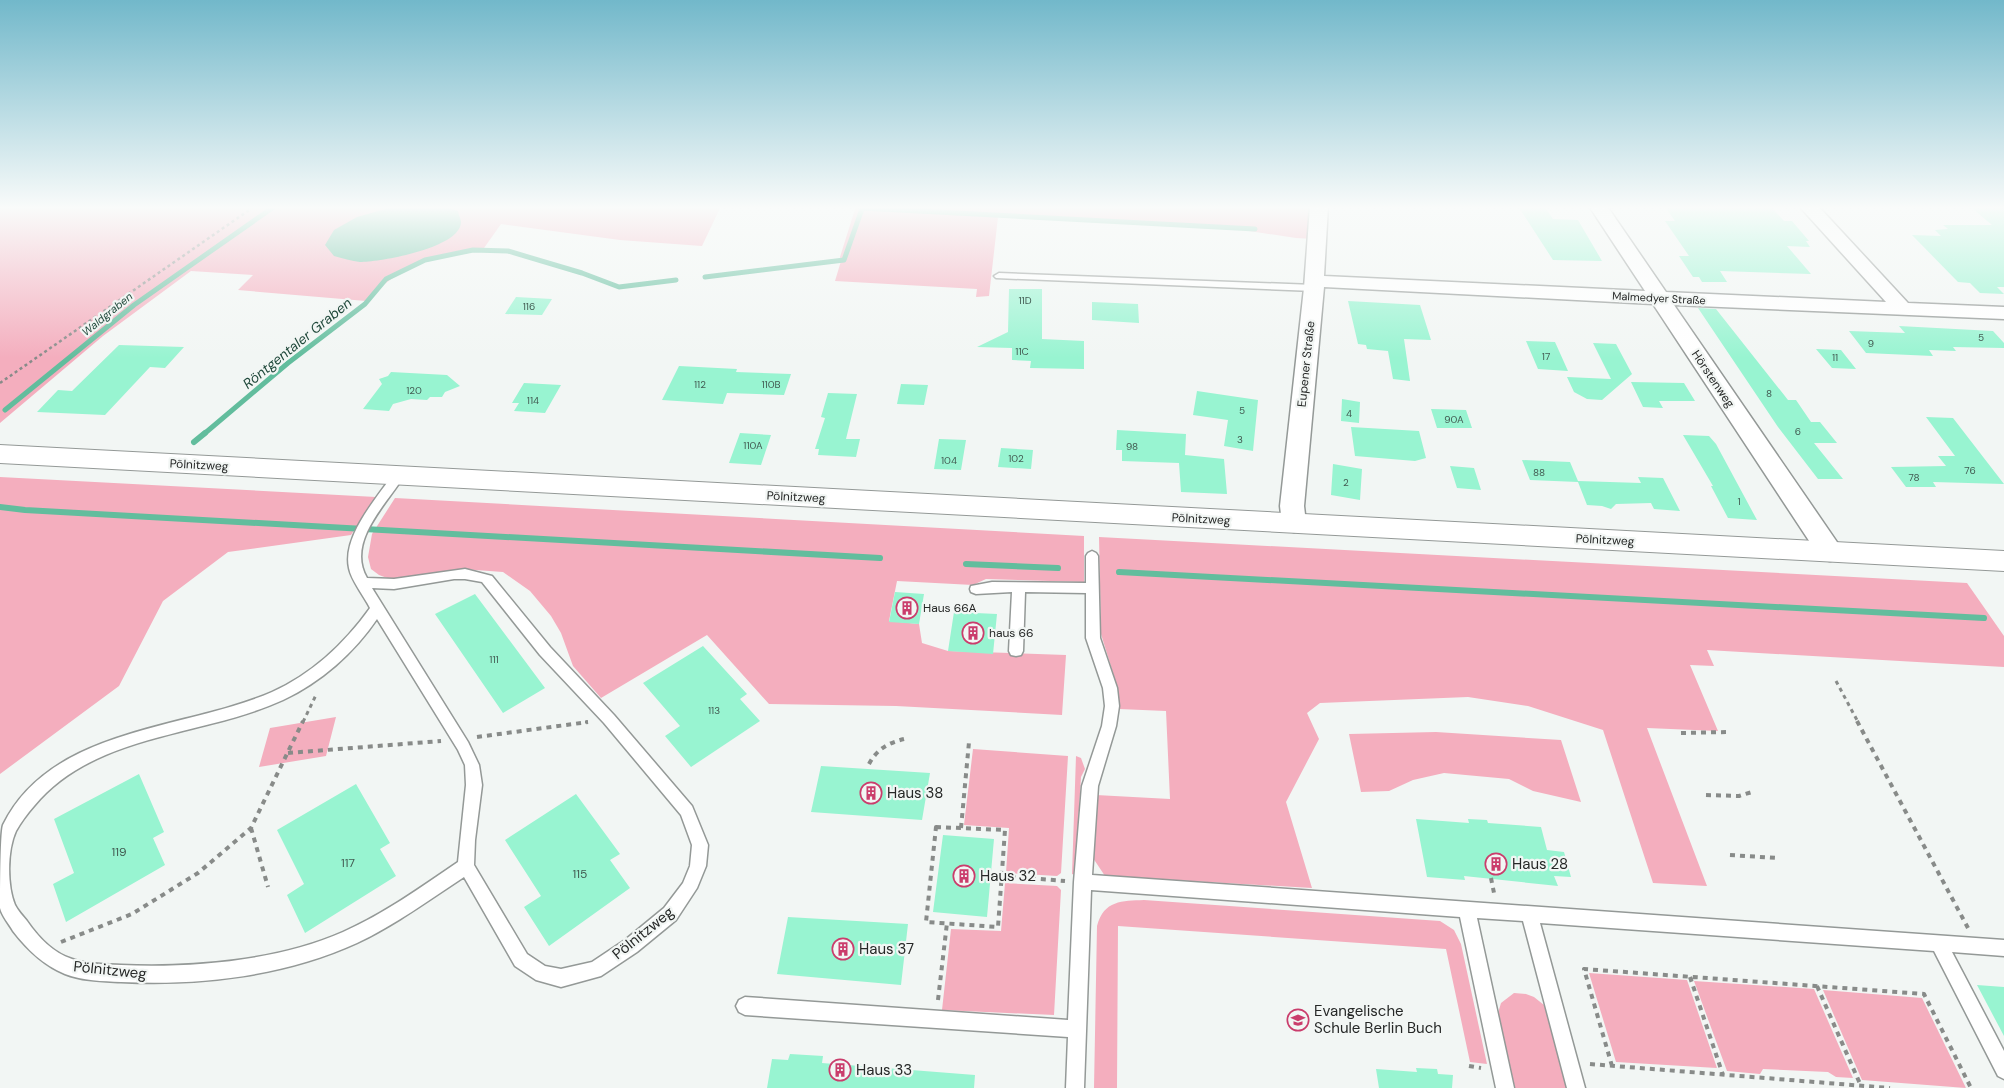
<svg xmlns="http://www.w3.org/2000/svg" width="2004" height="1088" viewBox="0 0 2004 1088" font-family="'DM Sans',sans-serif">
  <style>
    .green { fill: #f4aebe }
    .water { fill: #62bd9d }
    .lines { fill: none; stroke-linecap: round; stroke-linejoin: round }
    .stream-far1 { stroke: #62bd9d; stroke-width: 5 }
    .stream { stroke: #62bd9d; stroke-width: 6 }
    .building { fill: #98f4d1 }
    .lane-casing { stroke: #949997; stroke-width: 3 }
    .street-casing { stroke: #949997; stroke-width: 3 }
    .secondary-casing { stroke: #949997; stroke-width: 2 }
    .path-far2 { stroke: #888b89; stroke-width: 2.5; stroke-dasharray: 3 3; stroke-linecap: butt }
    .path-far1 { stroke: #888b89; stroke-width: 3; stroke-dasharray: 4 4; stroke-linecap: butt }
    .path { stroke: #888b89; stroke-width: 4; stroke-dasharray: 5 5; stroke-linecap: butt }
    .lane { fill: #fff; fill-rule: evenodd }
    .street { fill: #fff; fill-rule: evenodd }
    .secondary { fill: #fff; fill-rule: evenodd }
    .labels { text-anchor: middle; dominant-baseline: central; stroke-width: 4.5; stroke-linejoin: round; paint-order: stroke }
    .number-label { font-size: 10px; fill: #425b52 }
    .far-street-label { font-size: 11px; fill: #262827; stroke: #f2f6f4 }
    .far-water-label { font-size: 11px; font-style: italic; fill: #20493b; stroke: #f2f6f4 }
    .street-label { font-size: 12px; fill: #262827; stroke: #f2f6f4 }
    .poi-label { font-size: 12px; fill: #262827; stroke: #f2f6f4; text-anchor: start }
    .near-number-label { font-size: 12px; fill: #425b52 }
    .water-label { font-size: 14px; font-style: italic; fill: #20493b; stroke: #f2f6f4 }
    .near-poi-label { font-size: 15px; fill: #262827; stroke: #f2f6f4; text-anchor: start }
    .near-street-label { font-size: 15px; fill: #262827; stroke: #f2f6f4 }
  </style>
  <rect width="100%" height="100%" fill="#f2f6f4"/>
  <!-- green -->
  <path class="green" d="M0 206H721L702 246 620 240 501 224 484 248C438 250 397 268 366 301L238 290 253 275 191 271 103 336 0 423Z
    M856 206H1316L1314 239 1296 238 1229 228 998 217 989 296 976 297 977 289 835 281 841 261 840 257Z
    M0 477 376 497 351 535 228 552 163 601 119 686 0 774Z
    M395 498 1084 536V582L986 579 973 585 897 581 889 621 919 624 922 643 948 651 1066 655 1062 715 896 706 769 704 707 635 601 698 573 666 561 633 551 616 530 591 503 572 462 569 390 579 379 575 371 569 368 557 372 534Z
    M1099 537 1967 583 2004 636V667L1707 650 1714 666 1690 665 1718 731 1647 728 1707 886 1653 883 1603 730 1528 706 1468 697 1320 703 1307 713 1319 739 1286 802 1312 888 1105 876 1093 858 1091 848 1096 795 1170 799 1166 711 1119 709 1117 686 1101 634Z
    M336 717 326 756 259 767 270 728Z
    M1436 732 1561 740 1581 802 1533 791 1509 779 1444 773 1413 780 1389 791 1361 792 1349 734Z
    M973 749 1068 756 1061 873 1057 876 1006 873 1009 828 964 825Z
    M1076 756 1081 758 1085 769 1081 777 1075 875 1072 874Z
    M1005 883 1057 886 1061 890 1054 1015 942 1010 951 929 1001 931Z
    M1144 900 1440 921 1454 930 1461 944 1487 1064 1470 1062 1446 949 1118 926 1117 1088H1094L1097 926C1104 900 1122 901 1144 900Z
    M1589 973 1687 980 1717 1068 1616 1062Z
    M1694 981 1814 989 1853 1078 1836 1077 1828 1072 1763 1069 1760 1074 1727 1071Z
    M1823 990 1922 998 1966 1088 1862 1080Z
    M1514 993 1526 994 1534 997 1549 1009 1569 1088H1515L1498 1013 1501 1003Z"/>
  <!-- water -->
  <path class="water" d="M396 206H442L458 211C458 214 461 219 461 222 461 248 380 262 360 262 352 261 342 258 334 256L325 245 334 230 357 217Z"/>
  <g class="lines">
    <!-- stream-far1 -->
    <path class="stream-far1" d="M862 208 1255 229
      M705 277 844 260 863 206
      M5 410 134 305 275 206
      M204 434 288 363 365 304 386 279 425 260 473 250 508 251 582 273 619 287 676 280"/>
    <!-- stream -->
    <path class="stream" d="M194 442 205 433
      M0 507 25 510 880 558
      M966 564 1058 568
      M1119 572 1984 618"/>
  </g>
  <!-- building -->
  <path class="building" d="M1518 206H1544L1553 219 1578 220 1602 261 1553 260Z
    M1671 206H1770L1784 221H1792L1809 241H1806L1810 247 1787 246 1811 274 1720 271 1727 282H1702L1699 277H1693L1679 256H1689L1665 221H1675L1666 208H1672Z
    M1972 208H2004V287H1997L2004 294 1980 293 1970 283 1958 282 1912 235 1941 236 1935 230 1948 229 1943 225H1992Z
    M1009 289H1042V339L1084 341V369L1030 368 1031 361 1012 360V348L977 347 1008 332Z
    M516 297 552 299 542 315 505 314Z
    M1348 301 1420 305 1431 340 1404 339 1410 381 1393 379 1388 351 1367 349 1366 345 1358 344Z
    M1092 302 1138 304 1139 323 1092 320Z
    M1698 308 1716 309 1788 400H1796L1811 422H1820L1837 443H1814L1843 479H1818L1778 427Z
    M1899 326 1993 331 2004 343V348L1953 347 1956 351 1929 350 1933 356 1866 353 1849 331 1905 333Z
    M1526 341 1555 342 1568 371 1538 369Z
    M1593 343 1616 344 1632 374 1602 400 1587 399 1574 392 1567 377 1611 379Z
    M119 345 184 347 165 368 150 367 105 415 37 412 58 390 72 391Z
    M1816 349 1841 350 1856 369 1832 368Z
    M679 366 737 369 736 372 791 374 784 395 727 393 723 404 662 400Z
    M391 372 447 375 460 386 445 392 442 397H430L427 400 411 399 393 404 389 411 363 409 382 384 379 379 388 376Z
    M1631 382 1684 383 1695 401H1659L1663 408 1643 407Z
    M524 383 561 385 545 413 514 411 519 403H512Z
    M901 384 928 385 924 405 897 404Z
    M1197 391 1258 400 1253 451 1224 446 1228 420 1193 415Z
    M828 393 857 394 846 439H860L856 457 818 455 819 449H815L825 418 821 417Z
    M1342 399 1360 402 1359 423 1341 421Z
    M1431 409 1466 410 1472 428H1437Z
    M1926 417 1953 418 2004 484 1933 482 1936 487H1906L1891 467 1946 466 1938 456H1955Z
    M1351 427 1419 431 1426 458 1415 461 1355 456Z
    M1117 430 1186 434 1185 455 1224 459 1227 494 1181 492 1179 463 1122 461V450H1116Z
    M740 433 771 435 761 465 729 463Z
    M1683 435 1709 436 1716 444 1757 520 1728 518 1711 486H1713Z
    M939 439 966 440 961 470 934 469Z
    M1001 448 1033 450 1031 469 998 467Z
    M1522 460 1570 462 1578 481 1641 483 1638 477 1663 478 1680 511 1654 509 1651 503 1616 504 1611 509 1602 506 1587 505 1578 482 1530 480Z
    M1333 464 1362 469 1360 500 1331 495Z
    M1450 466 1474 468 1481 490 1457 488Z
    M895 592 924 594 919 624 889 622Z
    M475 594 545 688 503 713 435 614Z
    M954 612 997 614 993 654 948 651Z
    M703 646 747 694 740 699 760 721 691 767 665 736 680 726 643 683Z
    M821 766 930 773 922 820 811 812Z
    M139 774 164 832 153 838 165 865 66 922 53 884 74 873 54 819Z
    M356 784 390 843 380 849 396 876 305 933 287 895 304 884 277 830Z
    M576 794 620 854 610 860 630 888 549 946 524 907 541 896 505 840Z
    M1416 819 1469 823 1468 819 1487 820 1488 823 1541 827 1547 850 1564 852 1571 877 1554 876 1558 886 1464 876 1465 880 1427 877Z
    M943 835 994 839 987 917 933 912Z
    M788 917 908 924 901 985 777 974Z
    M1977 985 2004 987V1036Z
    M790 1054 823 1056 822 1063 975 1075 974 1088H767L772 1059 788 1060Z
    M1416 1068 1437 1069 1438 1074 1453 1075 1452 1088H1379L1376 1069 1417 1072Z"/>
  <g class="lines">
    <!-- lane casing -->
    <g class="lane-casing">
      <path id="lane" d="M999 273 1314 285 1319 288 1314 291 996 278 994 276Z
        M398 472 404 476C386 505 346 542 367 578L394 579 465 569 492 576 550 647 614 715 692 806 708 845 706 866 697 888 676 920 637 952 601 976 561 987 536 980 515 966 464 877C429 900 395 925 357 943 285 976 200 986 121 982 102 981 83 981 65 974 43 965 27 949 13 931 9 924 2 916 0 908 0 897 0 834 3 825 51 727 185 730 272 692 312 674 345 643 370 608 364 596 351 580 349 568 342 536 377 498 394 473ZM454 579H465L482 582 540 655 604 723 681 815 692 845 690 866 683 883 664 908 625 940 592 962 561 969 545 966 527 954 474 865 475 840 482 785 479 765 468 742 372 588 394 589ZM377 619 458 750 465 765 466 785 458 862C421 887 384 914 343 932 277 961 192 968 121 965 105 964 87 965 72 959 53 953 38 937 27 921 23 916 18 911 15 905 7 885 7 851 16 831 21 822 27 814 34 806 94 733 202 737 283 700 321 682 354 653 377 619Z
        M1092 551 1096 553 1098 556 1100 638 1117 688 1119 706 1116 726 1098 786 1092 875 2004 940V956L1952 952 2004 1051V1079L1998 1076 1934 951 1540 923 1585 1088H1567L1523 921 1477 918 1514 1088H1496L1460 917 1091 890 1084 1088H1066L1068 1037 745 1015 739 1012 736 1006 739 1000 745 997 1068 1020 1074 882 1082 786 1102 726 1105 706 1103 688 1086 638V593L1025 592 1023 651 1021 655 1016 656 1011 655 1009 651 1012 592 976 594 971 592 970 589 971 586 992 582 1086 583V556L1088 553Z"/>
    </g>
    <!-- street casing -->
    <g class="street-casing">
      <path id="street" d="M1310 206H1328L1324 276 1645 291 1589 206H1607L1666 292 1886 302 1799 206H1818L1908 303 2004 307V319L1674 305 1839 545 1843 552 1839 559 1830 561 1821 559 1653 304 1324 287 1304 506 1306 523 1303 529 1294 532 1285 529 1282 523 1280 506 1304 288Z"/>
    </g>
    <!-- secondary casing -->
    <g class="secondary-casing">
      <path id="secondary" d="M0 445 2004 551V571L0 463Z"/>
    </g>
    <!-- path-far2 -->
    <path class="path-far2" d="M0 383 255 206"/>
    <!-- path-far1 -->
    <path class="path-far1" d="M1836 681 1858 722
      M303 722 316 695
      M585 722H588"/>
    <!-- path -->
    <path class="path" d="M1857 721 1968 928
      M1681 733 1727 732
      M477 737 588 722
      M288 753 441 741
      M869 764C877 749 888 743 904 739
      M1706 795 1739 796 1752 792
      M936 827 1005 830 998 927 926 922Z
      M251 828 268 887
      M961 828 969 742
      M1730 855 1777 858
      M991 875 1065 881
      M1491 878 1494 893
      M61 942 132 914 198 873 251 828 303 721
      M1690 977 1723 1075
      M1817 986 1861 1086
      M938 1000 947 923
      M1590 1064 1890 1088
      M1469 1066 1481 1068
      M1612 1066 1584 969 1924 994 1971 1088"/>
    <!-- lane -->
    <use href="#lane" class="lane"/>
    <!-- street -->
    <use href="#street" class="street"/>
    <!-- secondary -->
    <use href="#secondary" class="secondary"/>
  </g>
  <!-- sky -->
  <linearGradient id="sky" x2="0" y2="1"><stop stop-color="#72b8ca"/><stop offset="0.58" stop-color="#f9fbfa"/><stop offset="1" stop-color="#f9fbfa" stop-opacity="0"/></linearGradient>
  <rect width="2004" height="358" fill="url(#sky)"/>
  <!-- icons -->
  <defs>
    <g id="building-ring" transform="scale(1.125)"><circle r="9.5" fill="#f2f6f4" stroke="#ca3d6c" stroke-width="1.5"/><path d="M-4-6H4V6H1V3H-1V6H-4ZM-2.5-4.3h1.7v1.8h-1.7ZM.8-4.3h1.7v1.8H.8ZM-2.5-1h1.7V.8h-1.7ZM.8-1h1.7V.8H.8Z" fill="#ca3d6c"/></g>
    <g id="school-ring" transform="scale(1.125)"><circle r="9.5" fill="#f2f6f4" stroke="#ca3d6c" stroke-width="1.5"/><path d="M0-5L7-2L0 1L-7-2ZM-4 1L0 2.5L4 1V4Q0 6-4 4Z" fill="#ca3d6c"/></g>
  </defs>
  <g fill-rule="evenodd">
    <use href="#building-ring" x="907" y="608"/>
    <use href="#building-ring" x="973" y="633"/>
    <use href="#building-ring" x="871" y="793"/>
    <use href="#building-ring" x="1496" y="864"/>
    <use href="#building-ring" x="964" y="876"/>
    <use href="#building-ring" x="843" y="949"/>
    <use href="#school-ring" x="1298" y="1020"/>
    <use href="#building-ring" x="840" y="1070"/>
  </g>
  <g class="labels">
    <!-- number labels -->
    <g class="number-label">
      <text x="1025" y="300">11D</text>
      <text x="529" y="306">116</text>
      <text x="1981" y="337">5</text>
      <text x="1871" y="343">9</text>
      <text x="1022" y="351">11C</text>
      <text x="1546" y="356">17</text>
      <text x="1835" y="357">11</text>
      <text x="700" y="384">112</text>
      <text x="771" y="384">110B</text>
      <text x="414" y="390">120</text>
      <text x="1769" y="393">8</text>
      <text x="533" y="400">114</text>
      <text x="1242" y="410">5</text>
      <text x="1349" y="413">4</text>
      <text x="1454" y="419">90A</text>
      <text x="1798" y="431">6</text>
      <text x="1240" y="439">3</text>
      <text x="753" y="445">110A</text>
      <text x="1132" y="446">98</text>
      <text x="1016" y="458">102</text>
      <text x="949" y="460">104</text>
      <text x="1970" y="470">76</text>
      <text x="1539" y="472">88</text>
      <text x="1914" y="477">78</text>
      <text x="1346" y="482">2</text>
      <text x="1739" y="501">1</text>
      <text x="494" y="659">111</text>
      <text x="714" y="710">113</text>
    </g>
    <!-- far-street labels -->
    <g class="far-street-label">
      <text transform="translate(1659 298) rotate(3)">Malmedyer Straße</text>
    </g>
    <!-- far-water labels -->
    <g class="far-water-label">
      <text transform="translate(107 314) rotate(-39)">Waldgraben</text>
    </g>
    <!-- street labels -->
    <g class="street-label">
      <text transform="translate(1306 364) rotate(-84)">Eupener Straße</text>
      <text transform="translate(1713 379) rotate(56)">Hörstenweg</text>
      <text transform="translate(199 465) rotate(3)">Pölnitzweg</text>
      <text transform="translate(796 497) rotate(3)">Pölnitzweg</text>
      <text transform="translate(1201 519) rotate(3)">Pölnitzweg</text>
      <text transform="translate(1605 540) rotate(3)">Pölnitzweg</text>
    </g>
    <!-- poi labels -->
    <g class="poi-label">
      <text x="923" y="608">Haus 66A</text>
      <text x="989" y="633">haus 66</text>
    </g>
    <!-- near-number labels -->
    <g class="near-number-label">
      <text x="119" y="852">119</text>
      <text x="348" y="863">117</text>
      <text x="580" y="874">115</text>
    </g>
    <!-- water labels -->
    <g class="water-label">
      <text transform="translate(297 343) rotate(-39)">Röntgentaler Graben</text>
    </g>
    <!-- near-poi labels -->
    <g class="near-poi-label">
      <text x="887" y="793">Haus 38</text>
      <text x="1512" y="864">Haus 28</text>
      <text x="980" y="876">Haus 32</text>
      <text x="859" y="949">Haus 37</text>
      <text x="1314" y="1011">Evangelische<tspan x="1314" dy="17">Schule Berlin Buch</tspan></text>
      <text x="856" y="1070">Haus 33</text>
    </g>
    <!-- near-street labels -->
    <g class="near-street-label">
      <text transform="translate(643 933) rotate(-39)">Pölnitzweg</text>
      <text transform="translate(110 970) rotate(6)">Pölnitzweg</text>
    </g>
  </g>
</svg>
